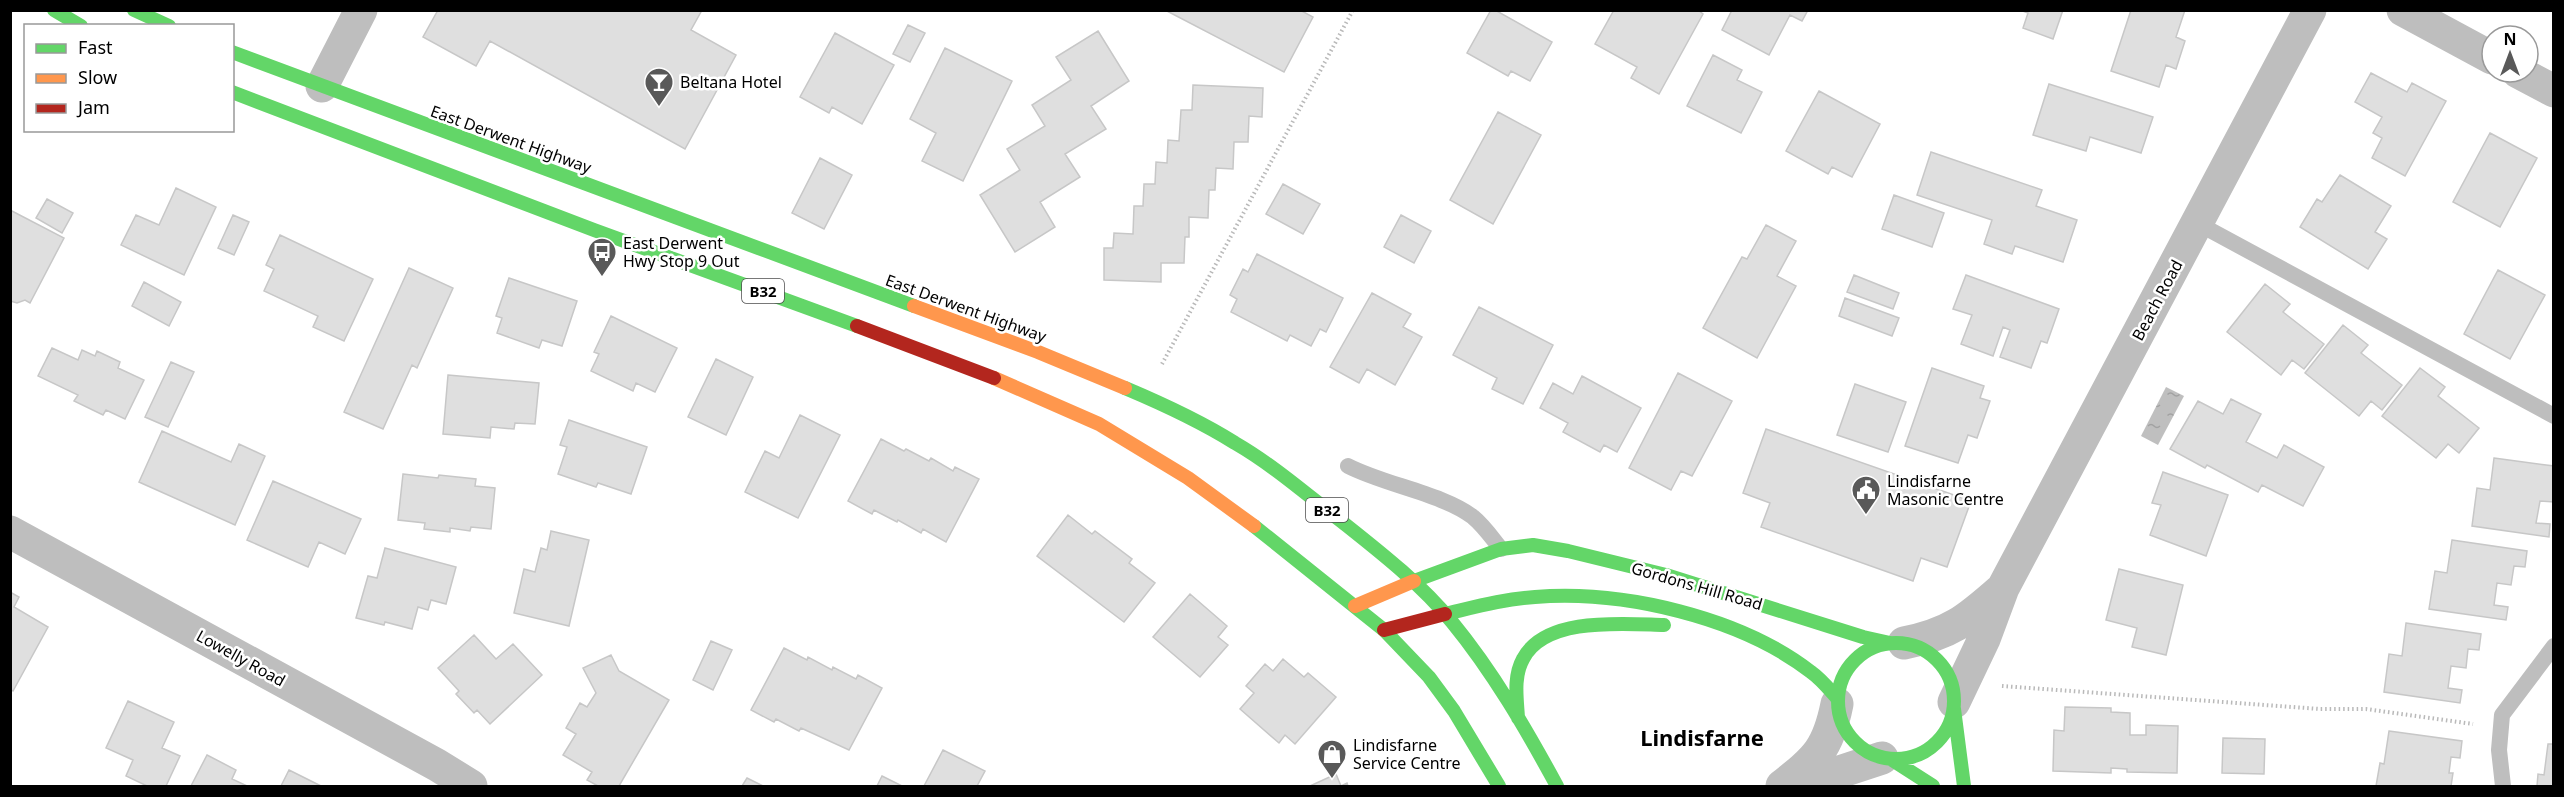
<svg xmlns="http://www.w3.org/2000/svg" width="2564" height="797" viewBox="0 0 2564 797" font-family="'Noto Sans',sans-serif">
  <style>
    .water { fill: url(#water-ripples) }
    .building { fill: #dfdfdf; stroke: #c7c7c7; stroke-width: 1.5 }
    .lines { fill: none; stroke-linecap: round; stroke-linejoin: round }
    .path { stroke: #b9b9b9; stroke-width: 4; stroke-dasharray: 1.5 3; stroke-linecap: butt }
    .lane { stroke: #bebebe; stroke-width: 16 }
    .street { stroke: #bebebe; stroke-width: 33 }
    .fast { stroke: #63d668; stroke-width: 14 }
    .slow { stroke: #ff974d; stroke-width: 14 }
    .jam { stroke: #b3261e; stroke-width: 14 }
    .labels { text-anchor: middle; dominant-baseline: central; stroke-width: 5; stroke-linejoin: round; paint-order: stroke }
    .shield { fill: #fff; stroke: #4c4c4c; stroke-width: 1.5 }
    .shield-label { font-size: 15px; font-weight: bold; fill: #000 }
    .poi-label { font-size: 16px; fill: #000; stroke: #fff; text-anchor: start }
    .street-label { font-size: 16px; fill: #000; stroke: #fff }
    .district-label { font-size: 22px; font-weight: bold; fill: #000; stroke: #fff }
  </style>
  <defs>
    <pattern id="water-ripples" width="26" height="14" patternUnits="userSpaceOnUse" patternTransform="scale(1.5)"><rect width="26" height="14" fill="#bfbfbf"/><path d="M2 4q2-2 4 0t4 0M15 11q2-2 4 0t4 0" fill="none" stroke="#a2a2a2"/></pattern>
  </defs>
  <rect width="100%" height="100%" fill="#fff"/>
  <!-- water -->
  <path class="water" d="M2166 387 2184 396 2158 445 2141 436Z"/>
  <!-- building -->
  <path class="building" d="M438 10H702L691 30 736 55 685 149 490 41 476 66 423 37Z
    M1165 10H1300L1313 17 1284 72Z
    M1491 10H1495L1552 42 1530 81 1511 71 1508 76 1467 53Z
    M1614 10H1698L1703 14 1659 94 1631 78 1637 67 1595 44Z
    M1732 10H1808L1802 21 1790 15 1769 55 1722 30Z
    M2020 10H2063L2053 39 2023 28 2028 13Z
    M2131 10H2185L2176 37 2185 41 2176 69 2166 65 2159 87 2111 71Z
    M908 25 925 33 910 62 893 54Z
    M1098 31 1129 81 1091 106 1106 129 1065 154 1080 177 1040 202 1055 227 1015 252 980 195 1020 170 1007 149 1045 126 1032 105 1071 80 1056 57Z
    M835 33 894 65 862 124 832 107 829 113 800 97Z
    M945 48 1012 81 963 181 922 161 936 133 910 119Z
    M1713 55 1742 70 1737 80 1762 92 1741 133 1687 106Z
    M2371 73 2407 92 2412 83 2446 101 2405 176 2372 158 2382 138 2373 133 2382 117 2355 102Z
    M2049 84 2153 117 2141 153 2090 137 2086 151 2033 135Z
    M1193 85 1263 88 1262 117 1249 116 1248 142H1234L1233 169 1216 168 1215 190H1209L1208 218 1189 217V237H1185L1184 263H1161V282L1104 280V248H1113L1114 233 1133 234 1134 206H1143L1144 184H1155L1156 162 1167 163 1168 140 1179 141 1181 110H1192Z
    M1819 91 1880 124 1852 177 1832 167 1828 174 1786 151Z
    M1498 112 1541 135 1493 224 1450 200Z
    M2490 133 2537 158 2500 227 2453 202Z
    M1931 152 2042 190 2036 206 2077 220 2063 262 2015 246 2012 254 1984 244 1992 220 1917 195Z
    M820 158 852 175 824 229 792 213Z
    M2340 175 2391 206 2375 232 2387 239 2368 269 2300 227 2317 199 2322 202Z
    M1283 184 1320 204 1303 234 1266 214Z
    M176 188 216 207 184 275 121 245 136 215 159 225Z
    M1894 195 1944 213 1932 247 1882 229Z
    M47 199 73 213 62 233 36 218Z
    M10 210 64 238 30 303 25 300 17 303 10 301Z
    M233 215 249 222 234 255 218 248Z
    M1401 215 1431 231 1414 263 1384 247Z
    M1766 225 1796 241 1777 276 1796 286 1757 358 1703 328 1742 257 1747 259Z
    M280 235 373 279 344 341 313 327 318 316 264 291 274 269 266 265Z
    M1257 254 1343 298 1326 332 1320 329 1311 346 1290 335 1287 341 1231 312 1237 299 1230 295 1243 269 1248 272Z
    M409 268 453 288 417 368 412 365 383 429 344 412Z
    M2498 270 2545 295 2510 359 2464 334Z
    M1854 275 1899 293 1893 309 1847 292Z
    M1966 275 2059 309 2047 343 2041 341 2031 368 2000 357 2010 330 2003 327 1993 356 1961 344 1972 315 1953 309Z
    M509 278 577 301 562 346 542 340 539 348 497 333 502 318 496 316Z
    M144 282 181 302 169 326 132 306Z
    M2265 284 2290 304 2283 312 2324 344 2304 369 2292 360 2281 375 2227 332Z
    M1372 293 1411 314 1403 327 1422 337 1395 385 1367 369 1359 383 1330 367Z
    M1845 298 1899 318 1892 336 1839 316Z
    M1479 307 1553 345 1523 404 1492 389 1497 378 1453 355Z
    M611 316 677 348 655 392 636 383 633 391 591 371 599 354 594 352Z
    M2343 325 2368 345 2361 353 2402 385 2382 410 2371 401 2359 416 2305 373Z
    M52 348 78 360 82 350 95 356 97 351 120 362 118 368 144 380 125 419 106 410 103 415 74 401 78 395 38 376Z
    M716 359 753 377 726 435 688 417Z
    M171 362 194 372 168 427 145 417Z
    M1932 368 1984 386 1980 398 1990 401 1977 438 1968 435 1958 463 1905 446Z
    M2420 368 2445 387 2438 396 2479 428 2459 453 2448 444 2436 458 2382 416Z
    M1678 373 1732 401 1692 476 1681 471 1671 490 1629 468Z
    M448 375 539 383 535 424 515 423 514 429 491 427 490 438 443 434Z
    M1582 376 1641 408 1617 452 1604 445 1600 452 1563 432 1568 423 1540 408 1553 383 1573 394Z
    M1855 384 1906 402 1888 452 1837 435Z
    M2231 399 2261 414 2246 442 2277 458 2284 445 2324 467 2303 506 2262 485 2258 492 2207 465 2205 468 2170 449 2198 401 2223 414Z
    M800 415 840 435 798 518 745 492 765 451 779 458Z
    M569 420 647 447 631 494 598 483 596 487 558 474 567 447 560 445Z
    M1766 429 1971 501 1947 567 1921 558 1913 581 1761 527 1770 503 1743 493Z
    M162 431 231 462 239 444 265 456 235 525 139 482Z
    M881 439 904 451 906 449 929 461 931 458 953 471 955 467 979 479 946 542 923 529 921 533 898 520 897 522 874 510 872 514 848 501Z
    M2494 458 2554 466V502L2540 501 2536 523 2550 524 2549 537 2472 526 2477 488 2490 490Z
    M2163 472 2228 495 2206 556 2150 535 2161 505 2152 503Z
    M403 474 438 478 439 475 476 479 475 486 495 488 491 529 471 527 470 531 450 528V532L424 529 425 523 398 520Z
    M273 481 361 519 345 554 319 542 308 567 247 540Z
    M1068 515 1092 534 1095 531 1132 559 1129 563 1155 583 1124 622 1037 556Z
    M551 531 589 540 569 626 514 613 524 569 535 572 541 548 547 550Z
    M2452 540 2527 551 2525 567 2514 566 2511 585 2497 583 2494 605 2508 607 2506 620 2429 609 2435 571 2447 573Z
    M385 548 456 567 446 604 431 600 428 610 418 607 412 629 385 622 384 625 356 618 368 576 377 578Z
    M2119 569 2183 585 2166 655 2132 647 2137 628 2106 620Z
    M10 592 19 597 14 607 48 627 13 691 10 689Z
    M1190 594 1227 626 1218 637 1228 645 1200 677 1153 637Z
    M2406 623 2481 634 2479 650 2468 649 2466 668 2451 666 2448 688 2462 690 2460 703 2384 692 2389 654 2402 656Z
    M474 635 496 659 513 644 542 675 490 724 477 710 474 713 456 694 459 691 438 668Z
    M711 641 732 650 713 690 693 680Z
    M784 648 807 660 808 657 832 670 833 667 856 679 858 675 882 688 849 750 801 728 799 731 776 719 774 722 751 710Z
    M611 655 619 671 669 700 619 786H598L587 780 592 772 563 755 576 734 566 728 580 703 587 707 596 693 583 668Z
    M1283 659 1304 677 1308 673 1336 697 1295 744 1285 735 1279 743 1240 709 1254 693 1246 686 1265 664 1273 671Z
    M128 701 174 722 162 748 180 756 166 786H147L126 776 133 760 106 748Z
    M2065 707 2111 708V712L2130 713V735H2146V725L2178 726 2177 773 2127 772V769L2111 768V773L2053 771 2054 730 2064 731Z
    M2389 731 2462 741 2460 758 2451 757 2449 773H2453L2451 786H2376L2380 763 2384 764Z
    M2223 738 2265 739 2264 774 2222 773Z
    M2548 744H2554V786H2537L2538 774 2544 775Z
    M943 750 985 771 977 786H924Z
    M207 755 236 770 232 779 247 786H191Z
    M289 770 321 786H281Z
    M1336 774 1341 786 1347 783 1348 786H1310Z
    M882 776 902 786H877Z
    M747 778 763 786H742Z"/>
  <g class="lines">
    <!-- path -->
    <path class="path" d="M1162 364 1353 10
      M2002 686 2320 709H2366L2473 724"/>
    <!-- lane -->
    <path class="lane" d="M2197 223 2554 416
      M1348 466C1385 485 1443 494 1473 517 1484 526 1492 538 1501 549
      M2503 786 2499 750 2502 715 2554 646"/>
    <!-- street -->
    <path class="street" d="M2403 10 2492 58
      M2518 72 2554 91
      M322 86 361 10
      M10 532 437 765 471 786
      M1904 643C1950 634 1967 620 2002 589
      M1954 702 1984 639 2003 588 2310 10
      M1782 786C1817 758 1828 749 1837 704
      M1797 786 1882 758"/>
    <!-- fast -->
    <path class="fast" d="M54 10 81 26
      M134 10 169 26
      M232 52 914 306
      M232 92 594 230 857 326
      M1125 388C1163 404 1200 421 1235 443 1273 465 1306 494 1341 521 1380 552 1420 583 1452 622 1493 672 1526 729 1557 786
      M1254 526 1384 630 1429 677 1454 711 1499 786
      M1414 581 1501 549 1533 545 1568 551 1666 575 1863 637 1890 643
      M1445 614C1475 607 1504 599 1535 597 1623 590 1740 617 1811 672 1821 679 1829 689 1837 698
      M1838 701a58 58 0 1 1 116 0a58 58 0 1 1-116 0Z
      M1954 709 1964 786
      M1518 718C1517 699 1513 677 1523 659 1545 616 1624 624 1664 625
      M1891 759 1933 786"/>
    <!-- slow -->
    <path class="slow" d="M914 306 1038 352 1125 388
      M994 378 1099 424 1188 478 1254 526
      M1355 606 1414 581"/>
    <!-- jam -->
    <path class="jam" d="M857 326 994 378
      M1384 630 1445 614"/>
  </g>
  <!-- icons -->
  <defs>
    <g id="bar-pin" transform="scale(1.5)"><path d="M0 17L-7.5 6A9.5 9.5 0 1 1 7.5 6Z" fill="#595959" stroke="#fff"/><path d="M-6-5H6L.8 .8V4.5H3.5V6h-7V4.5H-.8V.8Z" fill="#fff"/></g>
    <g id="bus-pin" transform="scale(1.5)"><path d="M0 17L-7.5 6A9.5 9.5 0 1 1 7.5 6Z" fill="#595959" stroke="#fff"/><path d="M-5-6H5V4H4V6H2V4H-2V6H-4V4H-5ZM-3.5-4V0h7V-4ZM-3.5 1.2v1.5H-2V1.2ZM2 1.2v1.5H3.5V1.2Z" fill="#fff"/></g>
    <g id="civic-pin" transform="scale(1.5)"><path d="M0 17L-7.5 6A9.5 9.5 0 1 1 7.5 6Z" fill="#595959" stroke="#fff"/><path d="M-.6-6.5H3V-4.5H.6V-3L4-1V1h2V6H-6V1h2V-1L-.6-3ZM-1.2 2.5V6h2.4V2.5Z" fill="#fff"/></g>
    <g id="shop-pin" transform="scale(1.5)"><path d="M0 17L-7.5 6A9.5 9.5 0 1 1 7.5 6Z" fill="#595959" stroke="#fff"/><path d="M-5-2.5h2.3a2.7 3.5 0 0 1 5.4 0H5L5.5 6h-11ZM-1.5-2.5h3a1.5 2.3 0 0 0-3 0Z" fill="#fff"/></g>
  </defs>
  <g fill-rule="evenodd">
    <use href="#bar-pin" x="659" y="82"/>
    <use href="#bus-pin" x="602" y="252"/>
    <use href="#civic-pin" x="1866" y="490"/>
    <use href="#shop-pin" x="1332" y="754"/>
  </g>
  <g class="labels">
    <!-- shield labels -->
    <g class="shield">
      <rect x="742" y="279" width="42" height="24" rx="4.5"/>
      <rect x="1306" y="498" width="42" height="24" rx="4.5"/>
    </g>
    <g class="shield-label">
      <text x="763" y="291">B32</text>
      <text x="1327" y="510">B32</text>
    </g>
    <!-- poi labels -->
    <g class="poi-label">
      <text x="680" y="82">Beltana Hotel</text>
      <text x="623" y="243">East Derwent<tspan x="623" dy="18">Hwy Stop 9 Out</tspan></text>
      <text x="1887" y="481">Lindisfarne<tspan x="1887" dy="18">Masonic Centre</tspan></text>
      <text x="1353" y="745">Lindisfarne<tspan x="1353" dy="18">Service Centre</tspan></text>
    </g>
    <!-- street labels -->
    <g class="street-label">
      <text transform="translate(511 139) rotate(20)">East Derwent Highway</text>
      <text transform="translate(2157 300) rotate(-62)">Beach Road</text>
      <text transform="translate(966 308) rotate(20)">East Derwent Highway</text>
      <text transform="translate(1697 586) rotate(16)">Gordons Hill Road</text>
      <text transform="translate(241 658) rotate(29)">Lowelly Road</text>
    </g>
    <!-- district labels -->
    <g class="district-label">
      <text x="1702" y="737">Lindisfarne</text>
    </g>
  </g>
  <!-- border -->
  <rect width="2564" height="797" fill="none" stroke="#000000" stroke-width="24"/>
  <!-- legend -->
  <rect x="24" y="24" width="210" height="108" fill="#ffffff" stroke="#999999" stroke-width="1.5"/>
  <rect x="36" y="44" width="30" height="9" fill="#63d668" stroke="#999999" stroke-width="1.5"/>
  <text x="78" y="54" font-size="18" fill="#000000">Fast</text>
  <rect x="36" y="74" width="30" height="9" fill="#ff974d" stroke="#999999" stroke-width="1.5"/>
  <text x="78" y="84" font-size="18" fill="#000000">Slow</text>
  <rect x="36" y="104" width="30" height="9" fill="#b3261e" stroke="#999999" stroke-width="1.5"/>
  <text x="78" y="114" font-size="18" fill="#000000">Jam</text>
  <!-- north arrow -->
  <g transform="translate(2510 54)"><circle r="28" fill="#ffffff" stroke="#999999" stroke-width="1.5"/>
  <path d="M0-4.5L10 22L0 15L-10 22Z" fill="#595959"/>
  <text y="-9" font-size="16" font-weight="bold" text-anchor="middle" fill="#000000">N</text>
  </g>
</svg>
